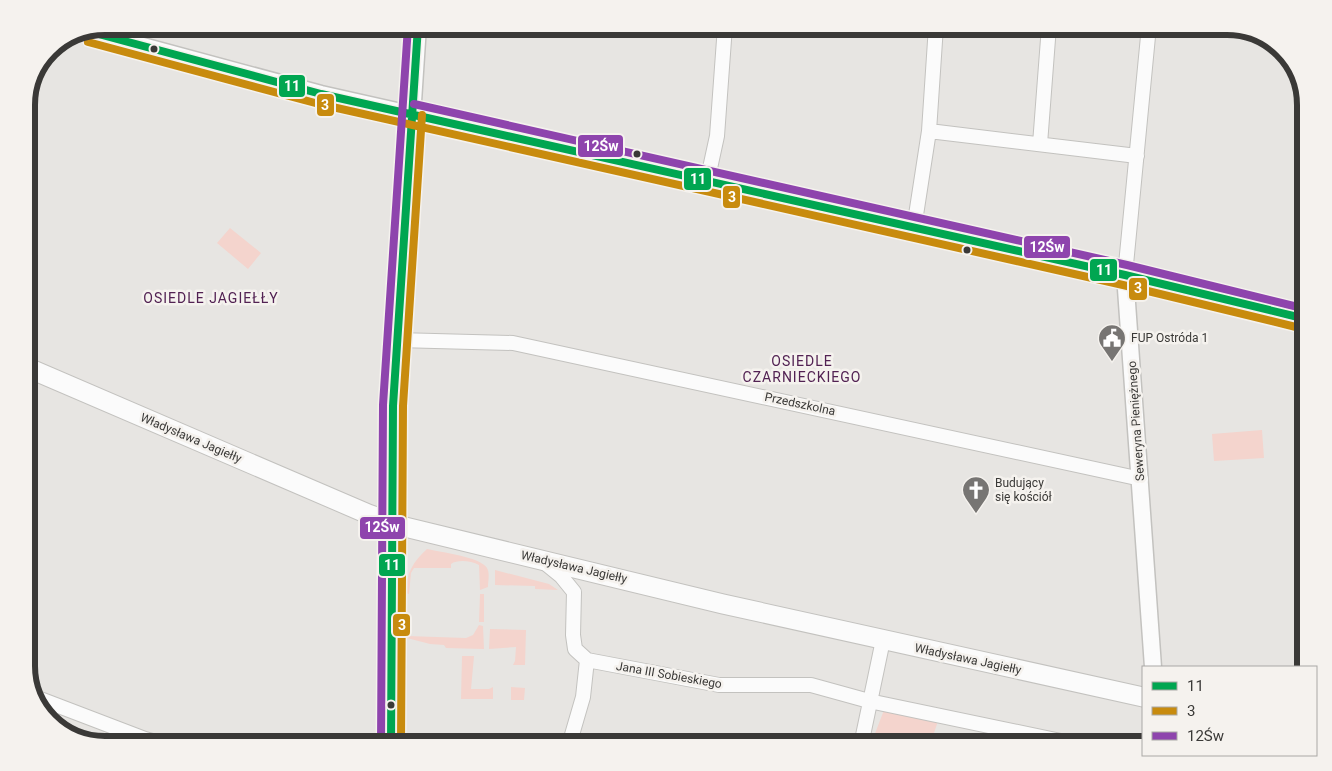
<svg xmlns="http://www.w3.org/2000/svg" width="1332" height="771" viewBox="0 0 1332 771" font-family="Roboto,sans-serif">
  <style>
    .green { fill: #f4d4cd }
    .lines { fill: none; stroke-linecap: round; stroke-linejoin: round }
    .minor-casing { stroke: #c3c2bf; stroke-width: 16 }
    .tertiary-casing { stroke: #c3c2bf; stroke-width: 19 }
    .secondary-casing { stroke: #c3c2bf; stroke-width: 21 }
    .minor { stroke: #fbfbfb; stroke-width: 14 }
    .tertiary { stroke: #fbfbfb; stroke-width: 16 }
    .secondary { stroke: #fbfbfb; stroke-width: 19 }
    .bus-1-casing { stroke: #f5f2ee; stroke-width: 11 }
    .bus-2-casing { stroke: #f5f2ee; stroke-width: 11 }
    .bus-3-casing { stroke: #f5f2ee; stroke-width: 11 }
    .bus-1 { stroke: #00a651; stroke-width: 8 }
    .bus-2 { stroke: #c88b0e; stroke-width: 8 }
    .bus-3 { stroke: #8e44ad; stroke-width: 8 }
    .bus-dot { fill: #3a3937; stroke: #f5f2ee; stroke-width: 2 }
    .labels { text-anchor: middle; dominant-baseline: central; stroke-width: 5; stroke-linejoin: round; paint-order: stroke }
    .poi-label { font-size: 12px; fill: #3a3937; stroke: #f5f2ee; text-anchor: start }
    .street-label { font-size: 12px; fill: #3a3937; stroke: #f5f2ee }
    .neighbourhood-label { font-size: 14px; letter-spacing: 1px; fill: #522253; stroke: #f5f2ee }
    .rim { fill: none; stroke: #3a3937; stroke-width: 6 }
    .line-badge { stroke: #f5f2ee; stroke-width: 2 }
    .badge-label { font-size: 14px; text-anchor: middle; font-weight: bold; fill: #fff }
  </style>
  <rect width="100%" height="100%" fill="#e7e5e2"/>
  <!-- green -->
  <path class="green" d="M230 228 261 253 248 269 217 243Z
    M1262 430 1264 458 1214 461 1212 434Z
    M427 549C440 552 481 557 487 568 490 573 488 581 488 587L480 590 479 565C471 561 458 559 451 564V568H414L411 573 409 594 406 593C406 573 413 562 427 549Z
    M495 570 549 584 558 590 535 589V586L495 585Z
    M480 594H484V622H479Z
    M479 625 483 626 484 649 446 648 444 645 430 644 407 638V636L466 638 473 635Z
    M490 629 526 630 525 665H513L515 661 516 647 489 649Z
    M462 656H474L471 689H489L493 687V699H461Z
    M511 687 525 688 524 700H511Z
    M884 710 938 721 930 745 871 744Z
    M428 738 499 740V745H428Z
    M508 740H553L558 745H508Z"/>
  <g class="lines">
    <!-- minor casing -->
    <g class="minor-casing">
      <path id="minor" d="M1149 26 1125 275 1306 319
        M929 131 1137 156
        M1040 144 1049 26
        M707 182 717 136 725 26
        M914 228 929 131 936 26
        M1300 318 1306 286
        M397 340 513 343 1141 479
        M545 563 561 576 574 592 573 635 575 649 587 660
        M35 697 145 739 167 745
        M569 745 583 697 587 660 719 685H811L869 701 1080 745
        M861 745 883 640"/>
    </g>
    <!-- tertiary casing -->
    <g class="tertiary-casing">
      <path id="tertiary" d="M91 32 321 94 1125 275 1153 667
        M391 745 393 406 418 26"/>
    </g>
    <!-- secondary casing -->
    <g class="secondary-casing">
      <path id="secondary" d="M26 367 368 514 405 527 723 604 1143 697"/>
    </g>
    <!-- minor -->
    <use href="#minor" class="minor"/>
    <!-- tertiary -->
    <use href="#tertiary" class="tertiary"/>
    <!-- secondary -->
    <use href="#secondary" class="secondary"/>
    <!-- bus-1 casing -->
    <g class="bus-1-casing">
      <path id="bus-1" d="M91 32 321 94 1125 275 1306 319
        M391 745 393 406 418 26"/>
    </g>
    <!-- bus-2 casing -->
    <g class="bus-2-casing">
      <path id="bus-2" d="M88 42 319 104 1123 285 1304 329
        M401 745 403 406 422 115"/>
    </g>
    <!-- bus-3 casing -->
    <g class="bus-3-casing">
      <path id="bus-3" d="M414 104 1127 265 1306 309
        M381 745 383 405 408 26"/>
    </g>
    <!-- bus-1 -->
    <use href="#bus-1" class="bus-1"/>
    <!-- bus-2 -->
    <use href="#bus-2" class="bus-2"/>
    <!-- bus-3 -->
    <use href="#bus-3" class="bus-3"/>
  </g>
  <!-- icons -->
  <defs>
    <g id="civic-pin" transform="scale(1.4375)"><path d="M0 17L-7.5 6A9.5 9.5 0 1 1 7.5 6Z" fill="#777573" stroke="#f5f2ee"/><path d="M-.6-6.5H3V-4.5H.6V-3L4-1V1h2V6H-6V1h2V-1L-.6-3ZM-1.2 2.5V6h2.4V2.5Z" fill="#fff"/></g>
    <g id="church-pin" transform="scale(1.4375)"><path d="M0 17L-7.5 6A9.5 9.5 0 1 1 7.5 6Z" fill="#777573" stroke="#f5f2ee"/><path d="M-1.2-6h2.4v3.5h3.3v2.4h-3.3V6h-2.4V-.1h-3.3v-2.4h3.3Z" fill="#fff"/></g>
  </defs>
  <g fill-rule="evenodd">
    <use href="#civic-pin" x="1112" y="338"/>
    <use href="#church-pin" x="976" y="490"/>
  </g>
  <!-- markers -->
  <g class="bus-dot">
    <circle cx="154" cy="49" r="4.5"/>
    <circle cx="637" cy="154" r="4.5"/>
    <circle cx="967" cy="250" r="4.5"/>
    <circle cx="391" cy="705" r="4.5"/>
  </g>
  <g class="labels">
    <!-- poi labels -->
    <g class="poi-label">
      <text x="1131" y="338">FUP Ostróda 1</text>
      <text x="995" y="483">Budujący<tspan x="995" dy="14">się kościół</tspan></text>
    </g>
    <!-- street labels -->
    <g class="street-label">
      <text transform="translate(800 404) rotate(12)">Przedszkolna</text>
      <text transform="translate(1136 421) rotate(-94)">Seweryna Pieniężnego</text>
      <text transform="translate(191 438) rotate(23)">Władysława Jagiełły</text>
      <text transform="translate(574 567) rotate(13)">Władysława Jagiełły</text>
      <text transform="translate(968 659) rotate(12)">Władysława Jagiełły</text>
      <text transform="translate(669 675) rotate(10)">Jana III Sobieskiego</text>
    </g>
    <!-- neighbourhood labels -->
    <g class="neighbourhood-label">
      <text x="211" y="298">OSIEDLE JAGIEŁŁY</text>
      <text x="802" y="361">OSIEDLE<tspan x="802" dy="16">CZARNIECKIEGO</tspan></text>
    </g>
  </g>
  <!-- crop -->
  <path d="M0 0H1332V771H0ZM105 35H1227A70 70 0 0 1 1297 105V666A70 70 0 0 1 1227 736H105A70 70 0 0 1 35 666V105A70 70 0 0 1 105 35Z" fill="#f5f2ee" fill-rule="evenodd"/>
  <path class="rim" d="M105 35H1227A70 70 0 0 1 1297 105V666A70 70 0 0 1 1227 736H105A70 70 0 0 1 35 666V105A70 70 0 0 1 105 35Z"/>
  <g class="line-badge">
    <rect x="278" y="74" width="28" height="24" rx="5" fill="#00a651"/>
    <rect x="316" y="93" width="19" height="24" rx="5" fill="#c88b0e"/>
    <rect x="577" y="134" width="47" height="24" rx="5" fill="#8e44ad"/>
    <rect x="683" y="167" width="29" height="24" rx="5" fill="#00a651"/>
    <rect x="722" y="185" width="19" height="24" rx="5" fill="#c88b0e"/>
    <rect x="1023" y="235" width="48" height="24" rx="5" fill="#8e44ad"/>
    <rect x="1089" y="258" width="29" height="24" rx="5" fill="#00a651"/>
    <rect x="1128" y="277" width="20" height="24" rx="5" fill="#c88b0e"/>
    <rect x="359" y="516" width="47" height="24" rx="5" fill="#8e44ad"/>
    <rect x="378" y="553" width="28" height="24" rx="5" fill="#00a651"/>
    <rect x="392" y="613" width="19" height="24" rx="5" fill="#c88b0e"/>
  </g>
  <g class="badge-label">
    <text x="292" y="91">11</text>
    <text x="325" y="110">3</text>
    <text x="601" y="151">12Św</text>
    <text x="698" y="184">11</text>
    <text x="732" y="202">3</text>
    <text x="1047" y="252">12Św</text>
    <text x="1104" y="275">11</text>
    <text x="1138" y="293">3</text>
    <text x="382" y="532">12Św</text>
    <text x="392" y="570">11</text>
    <text x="402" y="630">3</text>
  </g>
  <!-- legend -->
  <rect x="1142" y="666" width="175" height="90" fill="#f5f2ee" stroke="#aaa8a5"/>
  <rect x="1152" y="682" width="25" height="8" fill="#00a651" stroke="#aaa8a5"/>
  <text x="1187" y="691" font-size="15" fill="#3a3937">11</text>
  <rect x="1152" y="707" width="25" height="8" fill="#c88b0e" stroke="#aaa8a5"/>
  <text x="1187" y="716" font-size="15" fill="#3a3937">3</text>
  <rect x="1152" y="732" width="25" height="8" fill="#8e44ad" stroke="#aaa8a5"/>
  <text x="1187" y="741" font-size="15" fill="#3a3937">12Św</text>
</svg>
